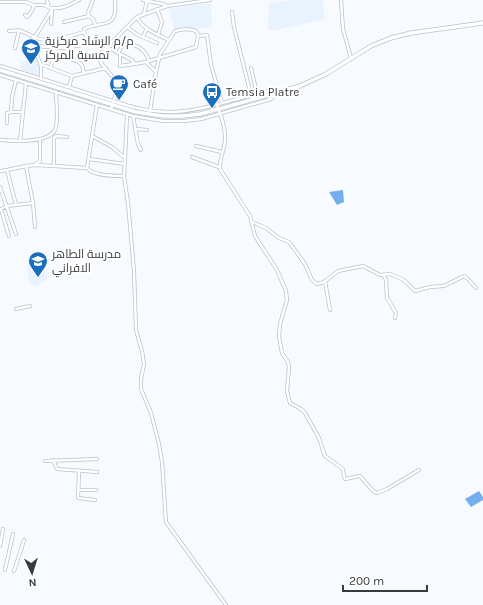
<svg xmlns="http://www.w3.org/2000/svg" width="483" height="605" viewBox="0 0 483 605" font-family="Karla,Cairo,sans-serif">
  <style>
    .built { fill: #e9f3ff }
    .water { fill: #73aeee }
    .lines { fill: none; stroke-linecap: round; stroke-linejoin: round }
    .minor-casing { stroke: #bbc2ca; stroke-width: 4 }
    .secondary-casing { stroke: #bbc2ca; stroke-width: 5 }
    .minor { stroke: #fff; stroke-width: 2.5 }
    .secondary { stroke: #fff; stroke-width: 3.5 }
    .labels { text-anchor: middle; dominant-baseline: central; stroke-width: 4; stroke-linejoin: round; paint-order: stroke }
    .poi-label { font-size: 12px; fill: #383b3e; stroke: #fff; text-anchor: start }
  </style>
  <rect width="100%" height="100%" fill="#f7fafe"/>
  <!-- built -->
  <path class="built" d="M295 0H322L325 19 272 31 268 29 269 3Z
    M211 3 212 27 197 29H174L173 22 168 9Z
    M36 54 41 67 40 76 21 70V63Z
    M27 267 40 269 50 277 35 287 28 279Z"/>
  <!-- water -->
  <path class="water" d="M343 190 344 202 337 205 329 192Z
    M479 491 483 497V500L471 507 465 499Z"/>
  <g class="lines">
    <!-- minor casing -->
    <g class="minor-casing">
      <path id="minor" d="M47 0 48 6
        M93 0 88 13 89 16 93 19 96 26
        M143 0 163 4 167 6
        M341 0 343 29 351 58
        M0 2H26L33 5H43L51 8H59L67 6 79 0
        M157 9 162 22 158 35
        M232 12 234 27 251 95
        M144 14 147 0
        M25 15 27 17 32 11 34 5
        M137 17C142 29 158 35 169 40
        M64 22 89 16
        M51 24 52 11
        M127 27 138 35 157 43
        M9 31C24 29 24 33 36 38 49 43 71 36 84 32
        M143 37 147 28
        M34 46 65 48 87 44 88 42 84 31V29C102 20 118 31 115 0
        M107 47 132 60 134 64 146 62
        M15 48 19 30
        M118 53 122 46 127 43C138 45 146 50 149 61L146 62 156 72 150 111
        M120 54V66L134 64
        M149 61 196 47 198 36
        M40 64 72 76 106 68
        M0 66 129 106C185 122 216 102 269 91L278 93 271 99 201 119 184 121H163L133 116 0 75
        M50 68 55 56C59 55 77 60 81 64 83 66 83 70 84 73
        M251 68 257 94
        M156 72 160 54 175 31C181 29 192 28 197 32L198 36 207 35 211 65 222 103
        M41 79V66L34 46 35 37 53 8
        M16 80 12 97 11 112H23
        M69 87 72 76
        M97 105 92 136 112 147 125 158 124 176 128 203 134 271 136 330 142 351 144 364 141 379V389L151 413 159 444 162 462 166 522 226 605
        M217 105C221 116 226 129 225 141 224 151 219 160 220 169L250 216 255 236 277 270 286 291 287 300 280 324 279 337 282 353 288 362 289 367 287 391 290 403 301 409 305 413 319 438 325 456 343 469 344 477 345 479 360 476 373 491 377 493 387 489 419 470
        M111 109C114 100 118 91 115 81 112 72 96 64 100 54L137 17 167 6 210 0
        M133 116 138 144 141 150
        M7 123V113L11 112
        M136 129 147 130
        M67 137 56 136 54 138V166L87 168C93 176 114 176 124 176
        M0 140C13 141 47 144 55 130 59 123 56 101 56 92
        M20 141 26 83
        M196 146 222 152
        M192 157 219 167
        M125 158 127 115
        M89 159 125 164
        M35 165 54 166
        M87 168 92 136
        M7 170 26 166
        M0 171 7 170 16 205
        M0 187 16 234
        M33 203 26 166 35 165 40 161V139
        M252 222 266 228 279 238 289 242 305 264 312 280 317 284 324 282 338 271 363 266 380 275 390 274 404 280 415 291 430 287 444 286 464 276 468 279 476 288
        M9 236 1 209 7 206 33 203 35 227
        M384 276 386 280 387 298 396 313 395 318
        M325 281 330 310
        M16 309 30 306
        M53 460 57 469 97 472
        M45 461 97 459
        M79 471 78 498 95 500
        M78 490H96
        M0 546 3 529
        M5 570 13 534
        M14 571 24 540"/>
    </g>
    <!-- secondary casing -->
    <g class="secondary-casing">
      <path id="secondary" d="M0 70 136 112 163 116H183L200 114 219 109 300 86 326 74 371 46 391 38 411 33 483 23"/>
    </g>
    <!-- minor -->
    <use href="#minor" class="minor"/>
    <!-- secondary -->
    <use href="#secondary" class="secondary"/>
  </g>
  <!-- icons -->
  <defs>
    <g id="school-pin" transform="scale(1)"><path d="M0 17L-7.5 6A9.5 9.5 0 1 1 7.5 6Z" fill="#1b6ebc" stroke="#fff"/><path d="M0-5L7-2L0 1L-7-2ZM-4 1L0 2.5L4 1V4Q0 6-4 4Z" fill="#fff"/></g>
    <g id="cafe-pin" transform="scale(1)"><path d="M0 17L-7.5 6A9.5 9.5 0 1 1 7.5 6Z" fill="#1b6ebc" stroke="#fff"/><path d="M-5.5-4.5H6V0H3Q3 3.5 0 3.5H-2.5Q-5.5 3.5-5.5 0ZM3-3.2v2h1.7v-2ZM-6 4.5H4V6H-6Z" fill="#fff"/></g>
    <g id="bus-pin" transform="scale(1)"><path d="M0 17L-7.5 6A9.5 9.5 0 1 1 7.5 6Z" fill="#1b6ebc" stroke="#fff"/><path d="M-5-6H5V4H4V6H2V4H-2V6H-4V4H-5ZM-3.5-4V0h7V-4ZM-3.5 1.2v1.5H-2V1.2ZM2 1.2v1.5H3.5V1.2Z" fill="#fff"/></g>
  </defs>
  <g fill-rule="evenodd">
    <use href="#school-pin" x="31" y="48"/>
    <use href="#cafe-pin" x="119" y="84"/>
    <use href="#bus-pin" x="212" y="92"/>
    <use href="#school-pin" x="38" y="261"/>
  </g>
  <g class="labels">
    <!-- poi labels -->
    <g class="poi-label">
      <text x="45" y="41">م/م الرشاد مركزية<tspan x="45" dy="14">تمسية المركز</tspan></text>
      <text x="133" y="84">Café</text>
      <text x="226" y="92">Temsia Platre</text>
      <text x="52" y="254">مدرسة الطاهر<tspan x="52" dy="14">الافراني</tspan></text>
    </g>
  </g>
  <!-- north arrow -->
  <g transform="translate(32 573) rotate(176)" stroke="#ffffff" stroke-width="3" paint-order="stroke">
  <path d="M0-3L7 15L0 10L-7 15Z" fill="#383b3e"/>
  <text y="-6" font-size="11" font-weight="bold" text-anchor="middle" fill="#383b3e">N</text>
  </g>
  <!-- scale -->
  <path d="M343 585v6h84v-6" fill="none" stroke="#383b3e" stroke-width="2"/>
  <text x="349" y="585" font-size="12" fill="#383b3e" stroke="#ffffff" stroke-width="3" paint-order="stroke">200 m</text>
</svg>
